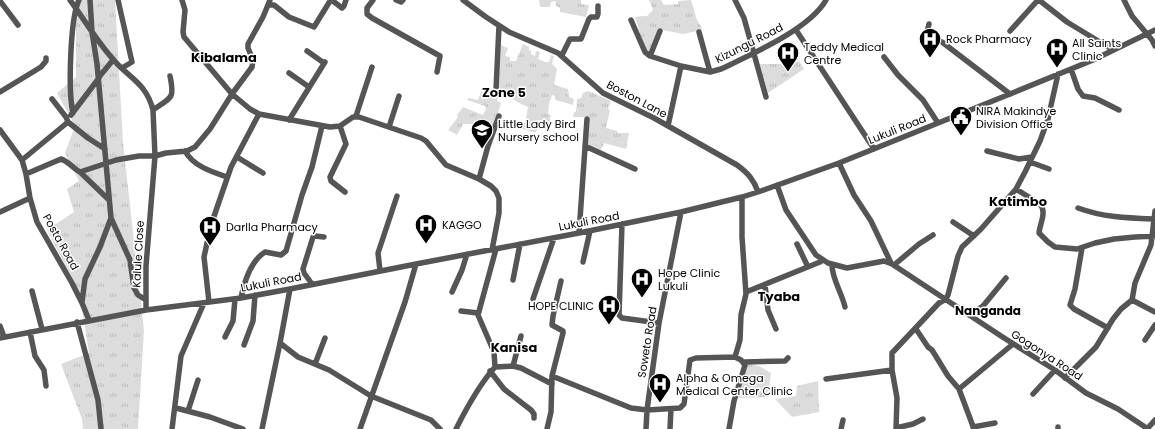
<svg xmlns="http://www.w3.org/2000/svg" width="1155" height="429" viewBox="0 0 1155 429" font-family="Poppins,sans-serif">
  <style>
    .grass { fill: url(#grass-tufts) }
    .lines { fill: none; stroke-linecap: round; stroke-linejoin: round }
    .minor { stroke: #555; stroke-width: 5.5 }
    .labels { text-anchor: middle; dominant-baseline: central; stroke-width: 3; stroke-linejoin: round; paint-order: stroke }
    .poi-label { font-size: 11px; fill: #000; stroke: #fff; text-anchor: start }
    .street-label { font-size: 11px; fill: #000; stroke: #fff }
    .neighbourhood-label { font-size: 12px; font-weight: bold; fill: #000; stroke: #fff }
    .quarter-label { font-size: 13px; font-weight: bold; fill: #000; stroke: #fff }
  </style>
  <defs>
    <pattern id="grass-tufts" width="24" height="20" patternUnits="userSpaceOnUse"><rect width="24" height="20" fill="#dcdcdc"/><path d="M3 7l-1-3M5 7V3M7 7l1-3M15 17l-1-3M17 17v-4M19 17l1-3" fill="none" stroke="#bbb"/></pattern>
  </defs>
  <rect width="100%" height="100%" fill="#fff"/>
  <!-- grass -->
  <path class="grass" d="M76 0H115L123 143 144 330 138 429H83L82 419 61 364 89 353 79 291 47 230 74 212 67 189 79 181 65 153 75 126 57 93 76 77Z
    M539 0H581V4L589 5 586 17 560 12V8L556 6V1L551 2 550 7H540Z
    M649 0H661L664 5 678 4V1L691 0 697 20 701 26 702 30 683 34 658 29 649 51 645 49 635 17 647 16 653 10Z
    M523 44 529 47V50L531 51V54L535 56 536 51 540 52 538 59 545 62H549L551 55 554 56 552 64 557 69 554 85 568 89 569 97 574 99 573 105 555 100V96L552 95 549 104 548 114 551 115 549 123 538 120 537 124 539 127 536 132C529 133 526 128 516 129L515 124 525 123 528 107 517 102 505 91 499 88 501 45 508 48 505 56 510 57V61H516Z
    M799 61 804 69 768 93 760 64H783L785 66Z
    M482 89 498 92 497 101 501 103 492 132 471 124H463L457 135 448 130 458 117 457 115 463 107 483 115 486 109 485 106 467 100 468 98 478 100Z
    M588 91 611 101 608 109 610 110 606 128 617 131 618 133H629L626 149 604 143 601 150 586 143 585 117H573L574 112H576L577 99 581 98 583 93Z
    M746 363 759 366 771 373 768 397 737 398Z
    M818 381 819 412 792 417 775 399 796 396 797 386Z"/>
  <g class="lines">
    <!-- minor -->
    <path class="minor" d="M70 0C84 19 96 40 112 58 128 78 146 82 153 110L155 156 146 266V310
      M90 0 92 32 97 64 111 218 130 260 134 288 138 295 146 300
      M118 0 132 62 122 68
      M182 0 185 10 183 32 184 37 232 94 250 109 259 114 330 127 340 126 353 117H359L421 138 426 141 446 165 479 179 491 186 496 191 499 198V213L492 250
      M373 0 367 8V14L372 18 440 56 437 72
      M396 0 401 2 403 0
      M463 0 486 17 509 32 558 53 603 93 654 118 737 165C748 173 754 180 758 192
      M735 0 744 18 766 97
      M1039 0 1067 22 1113 50
      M1124 0 1132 16 1152 40 1155 46
      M0 1 18 25
      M268 5H274L289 17 314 27 330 1H333L342 8 344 6 346 0
      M631 20 645 52 650 56 681 66
      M929 24 927 32 928 37 942 42 1010 94
      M796 30 874 149
      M1010 31 1038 0
      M699 32 710 72
      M307 51 324 63
      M562 55 570 39H581L589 19 591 17H597L598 14V6
      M650 56 660 31
      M884 57 898 75 923 100 938 123
      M1071 69 1078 89 1083 96 1095 98 1119 110
      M289 73 309 87
      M99 77 113 60
      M496 90 499 26
      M0 92 41 67 46 61V58
      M153 110C171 97 175 100 170 76
      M73 113C68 92 70 18 79 0
      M71 115 99 78
      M356 116 372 67
      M289 120 325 62
      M68 122 88 138 105 149
      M340 126 346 144 330 177 331 181 345 192
      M668 126 681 66 710 72 721 69C750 55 810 29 826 0
      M389 127 399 96
      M0 130 22 160 26 174 30 198 37 222 72 283 82 303 89 320
      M585 146 635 169
      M185 151C193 166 212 172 227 177
      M987 151 1019 159 1032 157
      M237 157 263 173
      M22 160 68 122 66 117 52 99
      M1030 162 1049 169
      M839 163 854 195 871 221 891 263
      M80 172 109 200
      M26 174 61 159C68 161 74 169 80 172L116 160 139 156H155L166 153 187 151 195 147 210 129 232 94 252 67 253 60 248 48V44L263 17 270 0
      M479 179 488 146 499 116
      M777 185 786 210 816 255 828 263 847 268 884 261 892 264 1001 336 1055 370 1086 393 1118 409 1148 429
      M1016 189 1040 204C1047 212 1040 223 1039 233L1048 242 1055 247 1077 249 1095 243 1114 239 1135 237 1155 236
      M1078 208C1102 217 1127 218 1153 219
      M1155 211 1151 245 1135 283 1132 300 1155 312
      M0 212 30 198
      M953 222 974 236
      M622 224 619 315 622 318 659 323
      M579 233 587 119
      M797 244 808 267
      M1082 248 1075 289 1070 305 1074 309 1108 328
      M583 262 590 231
      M832 265C832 279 842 293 845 307
      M894 265 919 244 933 235
      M380 271 378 253 397 196
      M513 280 520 244
      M312 284 304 273 303 269 313 237 315 236 324 237
      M765 285 768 310 776 329
      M32 291 42 329
      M452 292 462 270 467 254
      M746 292 820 262 823 260
      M241 298C244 283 251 261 265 252L281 255 286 251 302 195 312 167 322 126
      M533 299 554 238
      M82 302 85 279 100 247 111 218
      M209 302 204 257 211 225 231 167 259 114
      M461 311 478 313
      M969 315 983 306 1006 278
      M77 322 98 400 101 429
      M0 326 4 337
      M916 329 928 347 932 350 948 376 959 389 974 429
      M30 332 35 356 44 370 46 386
      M225 337 233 321 235 299
      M0 338 146 310 241 298 290 289 416 264 579 233 681 212 742 197 758 192 839 163 1010 94 1093 60 1155 30
      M1145 340 1155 325
      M280 343 298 357 329 370 371 396 431 420 440 429
      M244 345 253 321 255 295
      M735 357 740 340 741 315 746 294 742 237V197
      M744 362 785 361 788 358
      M315 364 325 338
      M513 366 521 336
      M495 367 513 366 521 368 552 384
      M892 370 897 398 896 429
      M490 371 504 389 531 410 534 414V418
      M552 376 631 408 647 410 680 408 684 404 690 360 696 358 735 357 741 360 745 365 734 401 729 429
      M1065 378 1096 347 1113 319 1121 309 1132 300
      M826 379 892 370V353L939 303 946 299 948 295 958 256 962 247 981 229 1016 189 1025 172 1040 141 1048 119 1058 74
      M959 389 1013 344
      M1033 394 1055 370
      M176 408 210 417 243 429
      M188 411 198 380
      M973 427 995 423
      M1058 427V429
      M896 428 913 424 923 419
      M172 429 181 356 204 303
      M262 429 280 343 290 289
      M360 429 405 302 416 264
      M456 429C467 407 479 385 495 367L494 352 478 315 496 249
      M547 429 551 412 552 376 563 333V331L552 325 553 316 561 281
      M646 429 647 410 659 323 681 212
      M670 429 671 409
      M841 429 843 420
      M1147 429 1155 420"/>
  </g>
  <!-- icons -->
  <defs>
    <g id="hospital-pin" transform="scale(1.15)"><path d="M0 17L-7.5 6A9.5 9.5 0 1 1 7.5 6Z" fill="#000" stroke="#fff"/><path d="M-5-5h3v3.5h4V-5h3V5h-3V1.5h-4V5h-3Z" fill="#fff"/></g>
    <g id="civic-pin" transform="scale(1.15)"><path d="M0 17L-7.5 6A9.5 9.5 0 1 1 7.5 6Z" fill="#000" stroke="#fff"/><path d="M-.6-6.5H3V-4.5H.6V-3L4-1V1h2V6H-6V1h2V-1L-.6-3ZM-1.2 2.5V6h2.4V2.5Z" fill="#fff"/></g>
    <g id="school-pin" transform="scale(1.15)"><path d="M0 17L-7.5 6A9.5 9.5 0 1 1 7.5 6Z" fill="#000" stroke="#fff"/><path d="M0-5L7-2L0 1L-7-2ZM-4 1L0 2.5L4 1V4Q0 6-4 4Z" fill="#fff"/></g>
  </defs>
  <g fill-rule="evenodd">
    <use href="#hospital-pin" x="930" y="39"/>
    <use href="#hospital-pin" x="1057" y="49"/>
    <use href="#hospital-pin" x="788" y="53"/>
    <use href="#civic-pin" x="961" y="117"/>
    <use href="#school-pin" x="482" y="130"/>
    <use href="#hospital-pin" x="426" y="225"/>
    <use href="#hospital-pin" x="210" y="227"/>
    <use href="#hospital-pin" x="642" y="279"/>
    <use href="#hospital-pin" x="609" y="306"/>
    <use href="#hospital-pin" x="660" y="384"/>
  </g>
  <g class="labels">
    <!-- poi labels -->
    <g class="poi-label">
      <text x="946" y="39">Rock Pharmacy</text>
      <text x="1072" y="43">All Saints<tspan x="1072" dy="13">Clinic</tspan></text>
      <text x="804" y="47">Teddy Medical<tspan x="804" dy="13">Centre</tspan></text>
      <text x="976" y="111">NIRA Makindye<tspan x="976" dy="13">Division Office</tspan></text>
      <text x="498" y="124">Little Lady Bird<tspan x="498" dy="13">Nursery school</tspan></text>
      <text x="442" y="225">KAGGO</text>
      <text x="226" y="227">Darlla Pharmacy</text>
      <text x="658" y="273">Hope Clinic<tspan x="658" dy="13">Lukuli</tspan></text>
      <text x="594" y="306" text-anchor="end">HOPE CLINIC</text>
      <text x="676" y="378">Alpha &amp; Omega<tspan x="676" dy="13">Medical Center Clinic</tspan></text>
    </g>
    <!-- street labels -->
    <g class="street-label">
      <text transform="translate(749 43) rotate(-27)">Kizungu Road</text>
      <text transform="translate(637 99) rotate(28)">Boston Lane</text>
      <text transform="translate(897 129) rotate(-22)">Lukuli Road</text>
      <text transform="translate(589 221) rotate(-11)">Lukuli Road</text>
      <text transform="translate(61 242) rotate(61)">Posta Road</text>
      <text transform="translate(138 254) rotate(-87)">Kalule Close</text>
      <text transform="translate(271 282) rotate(-11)">Lukuli Road</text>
      <text transform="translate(647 342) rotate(-81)">Soweto Road</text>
      <text transform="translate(1047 355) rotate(33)">Gogonya Road</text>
    </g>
    <!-- neighbourhood labels -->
    <g class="neighbourhood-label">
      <text x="988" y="310">Nanganda</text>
    </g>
    <!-- quarter labels -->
    <g class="quarter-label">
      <text x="224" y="57">Kibalama</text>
      <text x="504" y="92">Zone 5</text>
      <text x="1018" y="201">Katimbo</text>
      <text x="779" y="296">Tyaba</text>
      <text x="514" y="347">Kanisa</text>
    </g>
  </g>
</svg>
